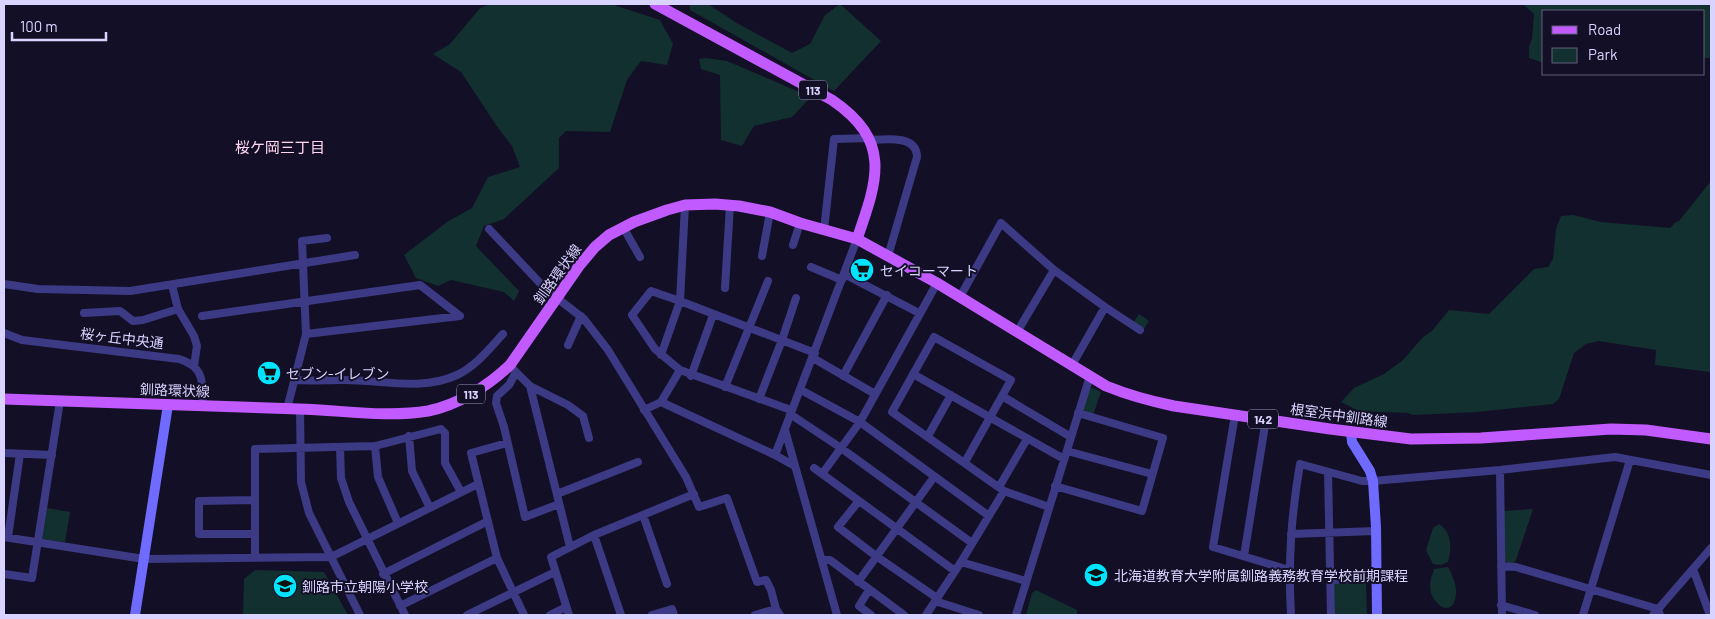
<svg xmlns="http://www.w3.org/2000/svg" width="1715" height="619" viewBox="0 0 1715 619" font-family="Barlow,'Noto Sans JP',sans-serif">
  <style>
    .green { fill: #12302f }
    .lines { fill: none; stroke-linecap: round; stroke-linejoin: round }
    .street { stroke: #3d3a85; stroke-width: 8 }
    .secondary { stroke: #6f6bff; stroke-width: 10 }
    .primary { stroke: #c25bff; stroke-width: 11 }
    .labels { text-anchor: middle; dominant-baseline: central; stroke-width: 4; stroke-linejoin: round; paint-order: stroke }
    .shield { fill: #130f26; stroke: #9e99be; stroke-width: 1 }
    .shield-label { font-size: 12px; font-weight: bold; fill: #d9d4ff }
    .poi-label { font-size: 14px; fill: #d9d4ff; stroke: #130f26; text-anchor: start }
    .street-label { font-size: 14px; fill: #d9d4ff; stroke: #130f26 }
    .neighbourhood-label { font-size: 15px; fill: #ffd6f0; stroke: #130f26 }
  </style>
  <rect width="100%" height="100%" fill="#130f26"/>
  <!-- green -->
  <path class="green" d="M491 4H611L660 20 673 44 667 65 641 61 627 80 610 132 566 131 559 138V168L504 219 484 226 476 246 519 291 514 301 504 292 451 280 438 286 416 278 404 255 447 222 472 208 488 177 520 167 512 146 496 125 461 72 433 54 450 44 480 8Z
    M690 4H708L735 22 792 53 810 44 825 15 840 4 881 41 834 91 690 10Z
    M1523 4H1711V58H1704V11H1544V63L1529 58V46L1532 39 1534 14Z
    M706 58 727 61 811 97 792 117 754 126 742 146 721 140 720 75 701 69 699 59Z
    M1711 181 1710 372 1655 365 1656 350 1599 341 1586 344 1574 353 1559 399 1553 404 1477 412 1413 415 1408 413 1359 411 1341 402 1354 388 1384 374 1403 360 1423 337 1432 331 1449 310 1489 314 1534 269 1548 267 1553 259 1556 229 1561 216 1573 215 1601 222 1670 228 1676 222 1679 221Z
    M1139 314 1149 321 1143 330 1133 323Z
    M1093 388 1101 392 1093 415 1086 412 1082 408 1089 389Z
    M47 508 70 512 65 542 42 539Z
    M1533 509 1516 560 1514 563H1508L1504 560V511Z
    M1439 524C1452 532 1452 548 1448 562L1441 565 1433 564 1426 550 1433 528Z
    M1448 567C1452 574 1455 581 1456 589 1457 607 1446 616 1434 599 1431 595 1430 590 1430 584 1430 579 1433 574 1434 569Z
    M255 570 324 572 348 615H243L244 579Z
    M1366 583 1367 614 1335 615 1334 584Z
    M1036 590 1077 610V615H1026L1032 593Z"/>
  <g class="lines">
    <!-- street -->
    <path class="street" d="M871 140C886 139 917 135 917 157L888 256
      M623 227 640 257
      M489 229 556 300
      M824 230 834 139 870 138
      M793 245 800 223
      M762 256 770 212
      M811 267 842 280
      M844 274 919 313
      M4 284 38 289 130 291 355 255
      M172 285 178 309 194 336 197 346 194 366
      M725 288 730 205
      M960 297 1001 223 1054 270 1105 307 1140 330
      M557 298 584 319 608 350 686 477 699 507 727 498 757 582 766 580 771 590 776 609
      M84 313 120 311 133 321 143 320 178 309
      M202 316 420 285 460 316 306 334
      M1017 332 1054 270
      M4 333 22 340 179 359C205 367 203 383 202 406
      M568 345 581 316
      M661 355 680 301 685 205
      M813 358 875 394
      M1072 365 1105 307
      M513 369 530 386 568 405 583 416 589 438
      M516 372 509 385 497 396 496 403 504 427 525 517 559 504
      M913 374 1064 459
      M691 376 713 315
      M843 376 887 295
      M294 380C310 381 324 380 340 380 379 379 420 392 457 375 476 366 489 349 503 334
      M530 386 570 547
      M725 387 768 281
      M801 390 860 422 989 516
      M1002 396 1071 437
      M759 399 782 340 796 298
      M661 402 775 455 793 465
      M287 409 306 334 302 241 327 238
      M300 409 301 482 309 513 360 615
      M644 410 661 402 680 370
      M791 410 680 370 655 349 632 315 651 291 680 301 815 353
      M790 414 841 448 972 543
      M1235 415 1213 547 1289 570
      M785 430 837 615
      M409 436 412 471 430 508
      M928 436 951 395
      M507 443 471 453 497 558 524 615
      M375 446 378 477 398 523
      M340 447 341 478 349 502 405 615
      M1067 451 1152 474
      M4 453 52 455
      M775 455C803 383 830 311 857 239
      M965 462 1011 380 934 337 892 412 1004 491 1049 507
      M814 468 955 571
      M1500 470 1502 615
      M1328 472 1331 615
      M822 474 860 422 937 283
      M1055 486 1142 511 1163 438 1078 413
      M999 487 1027 439
      M557 494 638 462
      M254 500 199 501V534H255
      M858 502 838 527 876 556 937 598
      M643 515 667 584
      M1291 534 1376 531
      M594 535 621 615
      M4 537 144 559 331 557 478 484
      M8 537 20 454
      M1244 556 1266 419
      M255 558V449L375 446 441 429 445 433V463L461 492
      M822 560H830L904 615
      M961 562 1026 581
      M1501 566 1516 567 1658 609 1660 615
      M1693 569 1710 615
      M4 574 32 578 60 401
      M383 574 488 521
      M1331 580 1377 578
      M858 582 934 477
      M869 590 859 606 871 615
      M935 601 979 615
      M1501 605 1535 615
      M400 606 497 558
      M467 615 555 572
      M550 615 566 607
      M569 615 551 557 594 535 694 494
      M652 615 672 609 674 615
      M755 615 776 609 780 615
      M926 615 961 562 1004 491
      M1016 615 1090 376
      M1291 615C1288 561 1291 517 1300 464L1362 481H1373L1500 470 1615 457 1711 475
      M1583 615 1630 460
      M1653 615 1711 548"/>
    <!-- secondary -->
    <path class="secondary" d="M1351 432 1352 442 1370 471 1373 481 1376 527 1377 615
      M135 615 168 405"/>
    <!-- primary -->
    <path class="primary" d="M655 4 832 100C892 141 878 179 857 239
      M4 399C102 402 201 406 299 409 342 410 385 418 428 411 458 405 488 386 510 365L579 266 595 247 609 235 634 222 667 210 685 205 715 204 739 206 770 212 800 223 857 239 937 283 1106 386C1128 395 1150 401 1174 406L1330 429 1411 439 1481 438 1611 429 1646 430 1711 439"/>
  </g>
  <!-- icons -->
  <defs>
    <g id="supermarket-disc" transform="scale(1.25)"><circle r="9.5" fill="#00e5ff" stroke="#130f26"/><path d="M-6-5.5h2.5l.6 2H6L4.5 2H-2.5L-4.4-4H-6ZM-1.5 3.2a1.3 1.3 0 1 0 .1 0ZM3 3.2a1.3 1.3 0 1 0 .1 0Z" fill="#111"/></g>
    <g id="school-disc" transform="scale(1.25)"><circle r="9.5" fill="#00e5ff" stroke="#130f26"/><path d="M0-5L7-2L0 1L-7-2ZM-4 1L0 2.5L4 1V4Q0 6-4 4Z" fill="#111"/></g>
  </defs>
  <g fill-rule="evenodd">
    <use href="#supermarket-disc" x="862" y="270"/>
    <use href="#supermarket-disc" x="269" y="373"/>
    <use href="#school-disc" x="1096" y="575"/>
    <use href="#school-disc" x="285" y="586"/>
  </g>
  <g class="labels">
    <!-- shield labels -->
    <g class="shield">
      <rect x="799" y="80.5" width="28" height="19" rx="4"/>
      <rect x="457" y="384.5" width="28" height="19" rx="4"/>
      <rect x="1248" y="409.5" width="30" height="19" rx="4"/>
    </g>
    <g class="shield-label">
      <text x="813" y="90">113</text>
      <text x="471" y="394">113</text>
      <text x="1263" y="419">142</text>
    </g>
    <!-- poi labels -->
    <g class="poi-label">
      <text x="880" y="270">セイコーマート</text>
      <text x="286" y="373">セブン-イレブン</text>
      <text x="1114" y="575">北海道教育大学附属釧路義務教育学校前期課程</text>
      <text x="302" y="586">釧路市立朝陽小学校</text>
    </g>
    <!-- street labels -->
    <g class="street-label">
      <text transform="translate(557 274) rotate(-54)">釧路環状線</text>
      <text transform="translate(122 338) rotate(7)">桜ヶ丘中央通</text>
      <text transform="translate(175 390) rotate(2)">釧路環状線</text>
      <text transform="translate(1339 415) rotate(8)">根室浜中釧路線</text>
    </g>
    <!-- neighbourhood labels -->
    <g class="neighbourhood-label">
      <text x="280" y="147">桜ケ岡三丁目</text>
    </g>
  </g>
  <!-- border -->
  <rect width="1715" height="619" fill="none" stroke="#d9d4ff" stroke-width="10"/>
  <!-- legend -->
  <rect x="1542" y="10" width="162" height="65" fill="#130f26" stroke="#625e7d"/>
  <rect x="1552" y="26" width="25" height="8" fill="#c25bff" stroke="#625e7d"/>
  <text x="1588" y="35" font-size="15" fill="#d9d4ff">Road</text>
  <rect x="1552" y="48" width="25" height="15" fill="#12302f" stroke="#625e7d"/>
  <text x="1588" y="60" font-size="15" fill="#d9d4ff">Park</text>
  <!-- scale -->
  <path d="M12 32v8h94v-8" fill="none" stroke="#d9d4ff" stroke-width="2.5"/>
  <text x="20" y="32" font-size="15" fill="#d9d4ff" stroke="#130f26" stroke-width="4" paint-order="stroke">100 m</text>
</svg>
